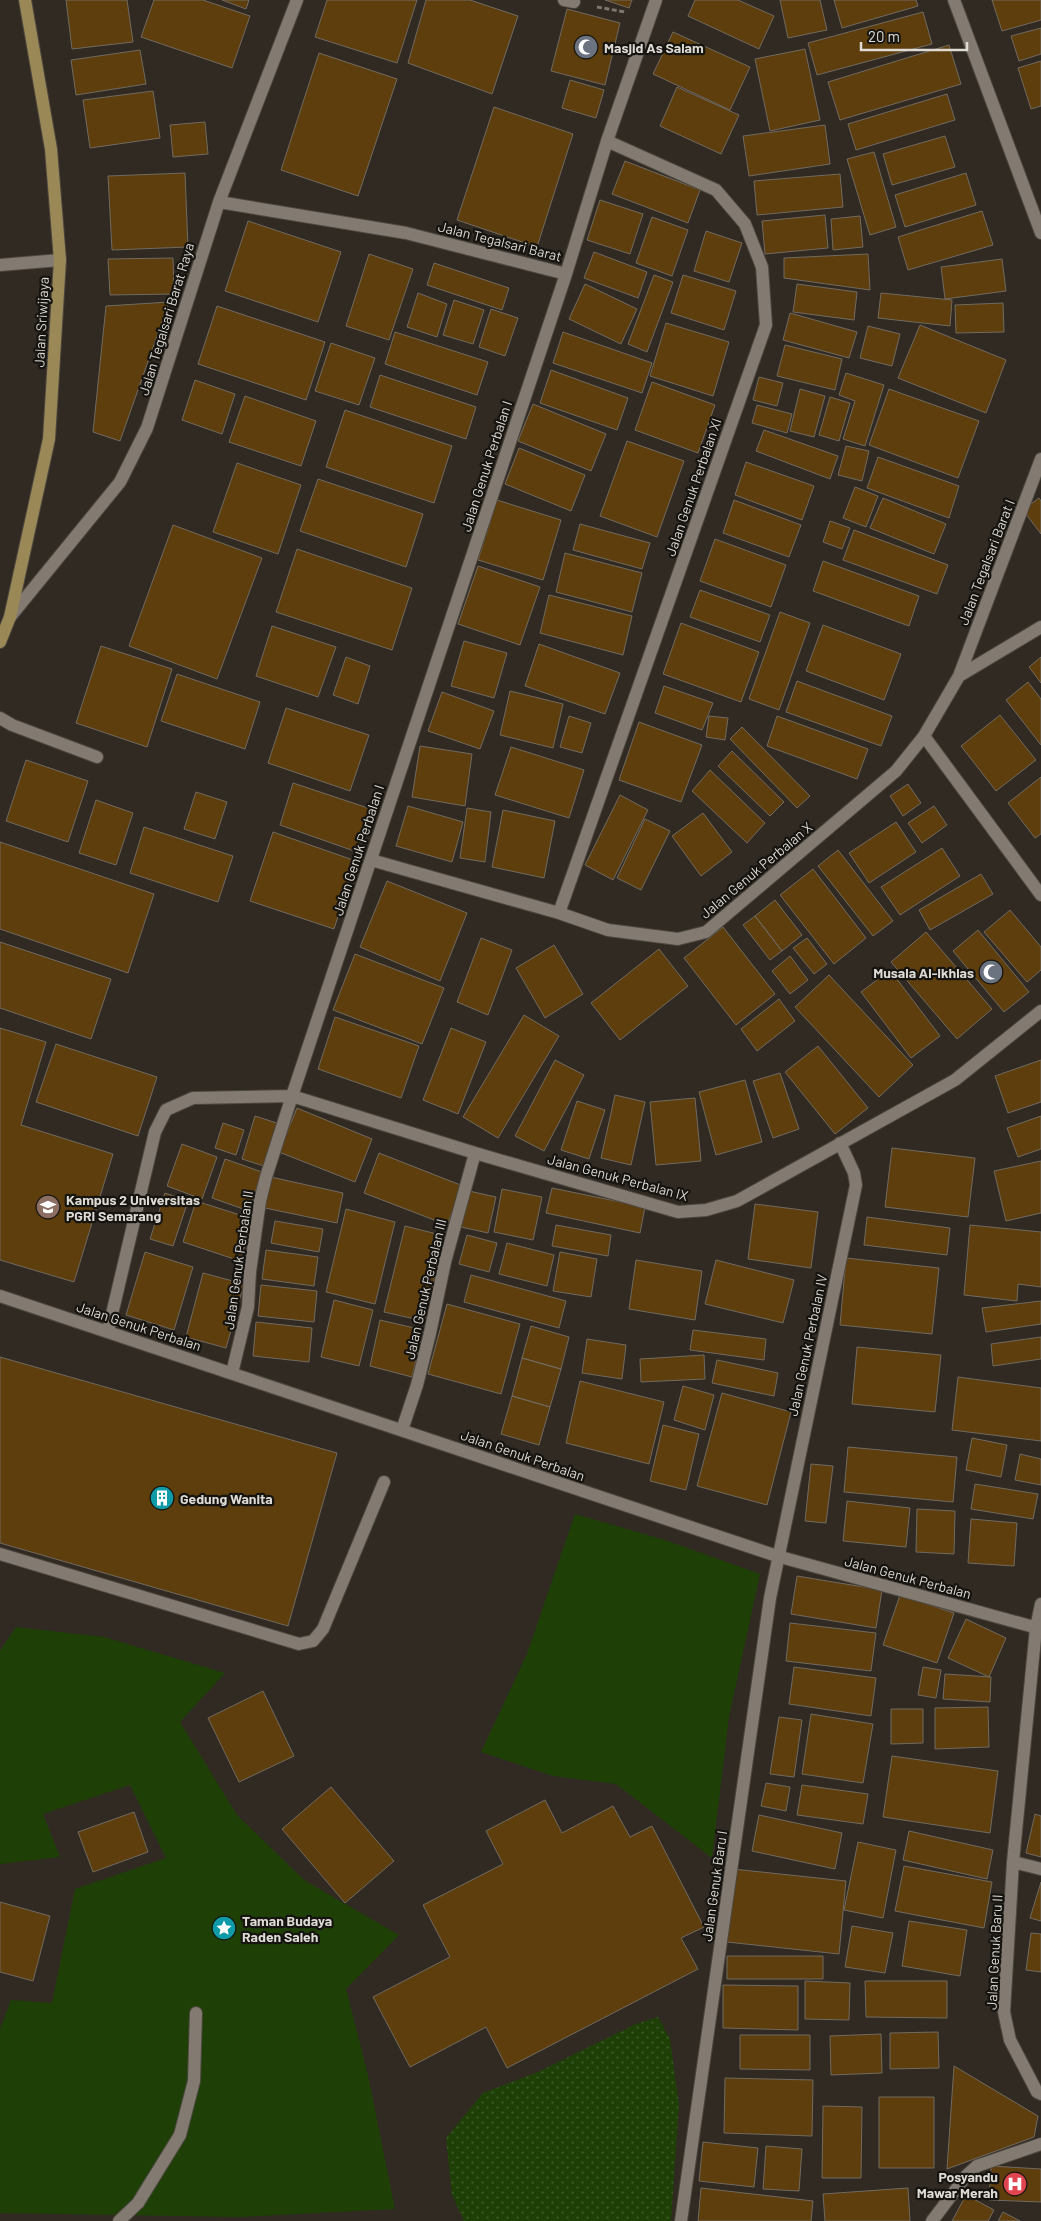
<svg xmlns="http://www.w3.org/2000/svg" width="1041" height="2221" viewBox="0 0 1041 2221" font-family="Barlow,sans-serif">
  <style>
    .grass { fill: url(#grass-dots) }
    .garden { fill: #1e4007 }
    .building { fill: #5e3e0c; stroke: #716a60 }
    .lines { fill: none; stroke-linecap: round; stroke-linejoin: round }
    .lane-casing { stroke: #4c473f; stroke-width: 14 }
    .street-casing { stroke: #4c473f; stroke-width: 14 }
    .secondary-casing { stroke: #4c473f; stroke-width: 14 }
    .path { stroke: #7c766f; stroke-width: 3; stroke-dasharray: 5 2.5; stroke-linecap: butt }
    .lane { stroke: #837b72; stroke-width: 12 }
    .street { stroke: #837b72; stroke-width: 12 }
    .secondary { stroke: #9a8856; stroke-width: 12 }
    .labels { text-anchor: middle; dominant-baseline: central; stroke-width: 4.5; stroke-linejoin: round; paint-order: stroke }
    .poi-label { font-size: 14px; font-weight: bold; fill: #dedad4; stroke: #161410; text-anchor: start }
    .street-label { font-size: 14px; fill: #dedad4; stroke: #161410 }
  </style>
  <defs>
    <pattern id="grass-dots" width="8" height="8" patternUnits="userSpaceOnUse" patternTransform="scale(1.25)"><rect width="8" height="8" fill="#1e4007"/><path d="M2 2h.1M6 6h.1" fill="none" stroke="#3e5b2a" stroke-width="1.8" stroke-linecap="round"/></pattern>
  </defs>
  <rect width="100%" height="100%" fill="#312a22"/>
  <!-- grass -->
  <path class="grass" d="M658 2017 670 2039 679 2105 671 2221H464L452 2195 446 2138 483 2093 538 2072 636 2024Z"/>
  <!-- garden -->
  <path class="garden" d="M575 1514 668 1541 760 1574 729 1717 712 1858 616 1784 553 1776 481 1752 527 1654Z
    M16 1627 104 1637 225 1673 180 1722 237 1815 304 1880 399 1935 346 1989 367 2071 395 2209 239 2217 0 2213V2029L11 2000 52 2003 75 1889 166 1858 130 1785 43 1814 60 1857 0 1864V1651Z"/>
  <!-- building -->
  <path class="building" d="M66 0H127L133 42 72 49Z
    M154 0H203L250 16 232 68 141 37Z
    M222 0H249L246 9Z
    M327 0H417L397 63 315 37Z
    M426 0H470L518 16 492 94 408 63Z
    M605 0H632L629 8Z
    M695 0H738L774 16 759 49 688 16Z
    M780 0H820L827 30 788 38Z
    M834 0H916L918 6 842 28Z
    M992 0H1041V20L1002 31Z
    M567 9 620 23 605 85 551 71Z
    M923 12 932 44 817 75 808 43Z
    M1041 28V54L1019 61 1011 36Z
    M673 32 750 67 730 110 653 74Z
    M949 45 961 84 840 120 828 82Z
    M805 49 820 120 770 131 755 59Z
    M140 50 146 84 76 95 71 60Z
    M319 53 397 79 358 196 281 170Z
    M1041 61V106L1031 109 1018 68Z
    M570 80 604 90 596 118 562 108Z
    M677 87 739 115 721 154 660 126Z
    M153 91 160 138 90 148 83 100Z
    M947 94 955 120 856 150 848 124Z
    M494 107 573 134 537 247 457 220Z
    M205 122 208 154 173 157 170 125Z
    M825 125 830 164 749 176 743 136Z
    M945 136 955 167 892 185 883 154Z
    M874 152 896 227 870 235 847 159Z
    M625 161 700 190 688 223 612 194Z
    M185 173 188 247 112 250 108 176Z
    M966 173 976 205 905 227 895 195Z
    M840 174 843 207 757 215 754 181Z
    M600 200 643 214 630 254 587 240Z
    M982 211 993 245 908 270 898 237Z
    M825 215 828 248 765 254 762 221Z
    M860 216 863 247 833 250 831 219Z
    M652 217 688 230 672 276 636 263Z
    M248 221 341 252 318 322 225 291Z
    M706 231 742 243 729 282 694 271Z
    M594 252 647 272 638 298 584 278Z
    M369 254 413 269 389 340 346 326Z
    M868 254 870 290 784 278V258Z
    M173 258 174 294 110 295 108 259Z
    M1002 259 1006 291 945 299 941 267Z
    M434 263 509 288 502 310 427 285Z
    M654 275 673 282 647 352 628 344Z
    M683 275 736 291 724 330 671 313Z
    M585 284 637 309 621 344 569 319Z
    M797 284 857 292 854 320 793 312Z
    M418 293 447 304 437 337 407 327Z
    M881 293 952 300 950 326 878 318Z
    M454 300 484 310 473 344 443 335Z
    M169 302 120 441 93 432 106 306Z
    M1003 303 1004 332 956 333 955 305Z
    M217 306 325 342 306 400 198 364Z
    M491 309 518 318 505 356 479 347Z
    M790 313 857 332 849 358 783 340Z
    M666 323 729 342 713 396 650 376Z
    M920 325 1006 360 986 413 898 378Z
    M868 326 900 334 892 366 860 358Z
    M395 332 488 362 477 395 385 364Z
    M563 332 652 363 642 393 553 363Z
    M331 343 375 358 359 405 315 391Z
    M785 345 842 359 835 390 777 376Z
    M551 370 628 398 617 430 540 403Z
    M846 373 884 385 865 446 843 439 855 401 839 395Z
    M380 375 476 407 466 439 370 407Z
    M759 377 783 383 777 406 753 400Z
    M195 380 235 394 222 434 182 420Z
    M652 382 715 405 698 453 635 430Z
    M800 389 825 396 814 437 790 431Z
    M889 389 979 421 958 478 869 445Z
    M245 396 316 421 301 466 229 442Z
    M830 397 850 403 839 441 819 435Z
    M533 404 606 434 591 471 518 441Z
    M757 405 792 414 787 433 752 423Z
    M345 410 452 446 434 503 326 467Z
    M764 430 838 456 830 479 756 451Z
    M627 441 684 461 657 537 600 516Z
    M846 446 869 451 862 481 838 475Z
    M519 448 585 475 571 511 505 484Z
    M878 457 959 486 949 518 867 488Z
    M746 462 814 486 802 520 735 495Z
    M237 463 301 485 278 554 213 532Z
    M318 479 423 514 406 567 300 531Z
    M855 487 878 496 866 527 843 518Z
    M883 498 946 524 934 554 870 528Z
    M1039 498 1041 501V534L1023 510Z
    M497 500 561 520 543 580 478 560Z
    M734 500 801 525 789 557 723 533Z
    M830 521 850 528 842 549 823 542Z
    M580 524 650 543 642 569 573 550Z
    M173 525 262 558 217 679 129 646Z
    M854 530 948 565 937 594 843 560Z
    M715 539 786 565 771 607 700 581Z
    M297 549 412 588 392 650 276 612Z
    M565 553 642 573 632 612 556 592Z
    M823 561 919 596 909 626 813 591Z
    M478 566 540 587 520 645 458 624Z
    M700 590 770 615 760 642 690 617Z
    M549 595 632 616 623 655 540 633Z
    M780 612 810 623 779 710 749 699Z
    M681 623 759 652 741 702 663 674Z
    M823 625 901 654 884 700 806 671Z
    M272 626 336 647 318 697 256 676Z
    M464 641 507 653 494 698 451 686Z
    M539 644 620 673 605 714 525 686Z
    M101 646 172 669 147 747 76 723Z
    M346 657 370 666 358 704 333 695Z
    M1041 657V683L1029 667Z
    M177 674 260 702 245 749 161 721Z
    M797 681 892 716 881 746 786 712Z
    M1028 682 1041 699V745L1006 700Z
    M664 686 713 703 702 730 655 713Z
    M510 691 563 704 553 748 500 735Z
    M442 692 494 711 480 749 428 731Z
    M286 708 369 735 350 791 268 763Z
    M1000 715 1036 760 996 791 961 746Z
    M569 716 591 723 582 753 560 747Z
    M709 716 728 718 725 740 706 737Z
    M777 716 868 749 857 779 767 746Z
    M639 722 702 745 681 802 619 780Z
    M742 727 810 796 797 808 730 739Z
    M420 746 472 754 465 806 412 797Z
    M511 747 584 770 569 818 495 795Z
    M732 751 784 802 770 816 718 766Z
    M26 760 88 781 68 842 6 821Z
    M710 770 765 823 747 843 692 791Z
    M1041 777V834L1035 838 1008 803Z
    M293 783 371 809 357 852 280 825Z
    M908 784 921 803 903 816 890 796Z
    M196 792 227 802 215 839 184 829Z
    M620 795 648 810 613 880 585 865Z
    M96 800 133 813 116 865 79 853Z
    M408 806 463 822 452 862 396 846Z
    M934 806 947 825 922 843 908 823Z
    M467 808 491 812 485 862 460 858Z
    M503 810 555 821 544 878 492 867Z
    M703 813 732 852 701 876 672 836Z
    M645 819 670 831 641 890 617 878Z
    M896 822 916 852 869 883 849 853Z
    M144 827 233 856 218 902 130 873Z
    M273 832 356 861 334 929 250 901Z
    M0 842 154 894 128 973 0 929Z
    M942 848 960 876 900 915 881 887Z
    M838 850 893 921 873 936 818 866Z
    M813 869 866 938 834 964 780 895Z
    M981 874 993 894 930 930 919 910Z
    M387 881 467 913 440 981 360 947Z
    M775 900 802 935 782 951 755 916Z
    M1010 910 1041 947V970L1027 982 984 932Z
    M755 916 782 951 770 960 743 925Z
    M723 927 775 994 736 1025 684 958Z
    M978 930 1029 992 1004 1012 953 951Z
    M926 932 992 1009 957 1039 891 962Z
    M481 938 512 950 488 1015 457 1002Z
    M807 938 827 964 814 974 793 948Z
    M0 942 111 979 91 1039 0 1008Z
    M554 945 583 994 545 1018 516 968Z
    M659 949 688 986 620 1040 591 1003Z
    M355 954 444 988 422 1044 333 1010Z
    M790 956 808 980 790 994 772 971Z
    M890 970 940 1036 911 1058 861 992Z
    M829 975 913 1065 879 1097 795 1007Z
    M779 999 795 1021 757 1051 741 1029Z
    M524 1015 559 1036 498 1138 463 1117Z
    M335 1017 419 1046 401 1098 318 1069Z
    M0 1028 46 1042 21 1125 113 1154 74 1282 0 1260Z
    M451 1028 486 1042 458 1114 423 1100Z
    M56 1044 157 1077 138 1136 36 1102Z
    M818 1046 868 1108 835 1134 785 1072Z
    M555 1060 584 1075 544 1151 515 1136Z
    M1041 1060V1102L1008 1113 995 1076Z
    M780 1073 799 1129 773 1138 753 1081Z
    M745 1080 762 1142 716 1155 699 1092Z
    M615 1095 645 1102 631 1165 601 1158Z
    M695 1098 701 1161 656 1165 650 1102Z
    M577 1101 605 1110 589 1159 561 1150Z
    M297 1108 372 1139 355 1182 279 1152Z
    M255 1116 280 1124 267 1167 242 1159Z
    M1041 1116V1149L1018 1157 1007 1128Z
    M223 1123 244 1130 236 1155 215 1148Z
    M182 1144 217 1157 202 1199 167 1186Z
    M892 1148 975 1158 968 1217 885 1207Z
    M379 1153 463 1186 447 1225 364 1193Z
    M225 1159 262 1172 249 1211 212 1198Z
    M1041 1161V1213L1006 1221 994 1171Z
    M271 1177 343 1193 337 1223 265 1208Z
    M552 1188 645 1207 640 1233 546 1213Z
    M502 1189 542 1197 533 1240 494 1232Z
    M469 1191 496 1197 488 1233 461 1227Z
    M165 1193 188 1201 173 1246 150 1239Z
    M196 1201 253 1219 240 1261 183 1242Z
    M755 1204 818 1212 811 1268 748 1259Z
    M346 1209 395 1222 375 1304 326 1292Z
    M867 1217 950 1228 947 1255 864 1245Z
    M275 1221 323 1229 319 1252 271 1243Z
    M556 1225 611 1235 608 1256 552 1246Z
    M970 1225 1041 1232V1287L1018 1284 1017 1301 964 1295Z
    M405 1226 445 1236 424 1321 384 1312Z
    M467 1235 497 1243 489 1272 459 1264Z
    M507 1243 554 1255 547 1286 499 1274Z
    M266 1250 318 1257 314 1286 262 1279Z
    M145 1252 193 1267 174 1330 126 1315Z
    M560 1252 597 1259 591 1297 553 1291Z
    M846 1258 939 1268 932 1334 840 1325Z
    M636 1260 702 1271 695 1320 629 1309Z
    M716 1260 794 1280 783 1323 705 1304Z
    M203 1273 244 1284 226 1348 186 1337Z
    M471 1275 566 1301 559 1328 464 1302Z
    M261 1285 317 1291 314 1322 258 1316Z
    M334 1300 373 1310 359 1366 321 1357Z
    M1041 1301V1324L986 1332 982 1308Z
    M447 1304 520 1324 501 1394 428 1374Z
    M380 1320 423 1330 412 1377 370 1366Z
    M256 1322 312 1328 309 1362 253 1356Z
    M531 1326 569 1337 561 1369 522 1358Z
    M693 1330 766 1339 764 1360 690 1350Z
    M1041 1337V1359L993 1366 991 1344Z
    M587 1339 626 1345 622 1379 582 1373Z
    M857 1347 941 1355 935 1412 852 1404Z
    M704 1355 705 1379 641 1382 640 1359Z
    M0 1357 337 1453 288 1626 0 1543Z
    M522 1358 561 1369 550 1407 512 1396Z
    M717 1360 778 1373 774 1396 712 1383Z
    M958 1377 1041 1388V1441L952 1430Z
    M580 1381 664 1402 649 1464 566 1443Z
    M683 1386 714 1395 705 1430 674 1420Z
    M722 1393 791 1412 767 1505 697 1486Z
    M512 1396 550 1407 539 1445 501 1434Z
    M663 1425 699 1434 686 1490 650 1481Z
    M972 1438 1007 1445 1001 1477 966 1470Z
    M848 1447 957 1457 953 1502 844 1492Z
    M1020 1454 1041 1459V1485L1015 1480Z
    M811 1464 833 1466 826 1523 805 1521Z
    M975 1484 1038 1494 1033 1519 971 1509Z
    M847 1501 910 1508 906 1547 843 1541Z
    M917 1509 955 1511 954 1554 916 1552Z
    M971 1519 1017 1523 1014 1566 968 1563Z
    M797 1576 882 1590 876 1628 791 1614Z
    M900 1595 954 1613 937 1663 883 1645Z
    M966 1619 1006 1638 989 1677 948 1658Z
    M790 1623 876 1633 871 1671 786 1661Z
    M794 1667 876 1678 871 1716 789 1704Z
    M923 1667 941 1670 936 1698 918 1695Z
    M945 1674 991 1677 990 1702 943 1699Z
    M263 1691 294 1756 239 1782 208 1718Z
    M988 1707 989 1747 935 1749V1708Z
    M891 1709H923V1743L891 1744Z
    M811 1714 873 1724 863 1783 802 1774Z
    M779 1717 802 1720 794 1777 770 1774Z
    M892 1756 998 1771 990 1833 883 1817Z
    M766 1783 790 1787 786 1811 761 1806Z
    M802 1785 868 1794 863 1824 797 1815Z
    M331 1787 394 1861 345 1903 282 1829Z
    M545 1800 562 1833 613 1806 630 1837 652 1826 704 1927 681 1938 698 1969 507 2068 486 2027 410 2067 373 1997 450 1957 423 1905 503 1864 486 1831Z
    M134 1812 148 1852 93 1872 78 1832Z
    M1035 1814 1041 1816V1857L1026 1853Z
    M759 1815 842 1833 835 1869 752 1851Z
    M909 1831 993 1850 987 1879 903 1860Z
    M858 1842 896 1850 883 1918 844 1910Z
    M904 1866 992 1882 984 1928 895 1911Z
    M733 1869 846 1881 839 1954 727 1942Z
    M1041 1882V1921L1030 1918Z
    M0 1902 50 1916 33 1981 0 1972Z
    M909 1921 967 1930 960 1976 902 1966Z
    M852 1926 893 1933 885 1973 845 1967Z
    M1031 1933 1041 1934V1972L1026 1970Z
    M727 1956H823V1979H727Z
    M805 1981 850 1983 849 2020 805 2019Z
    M865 1981H947V2018L866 2017Z
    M723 1985 798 1986V2030L723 2028Z
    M938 2032 939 2068 890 2069V2033Z
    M881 2034 882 2073 831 2075 830 2036Z
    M740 2035H810V2070L740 2069Z
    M954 2066 1038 2116 1034 2137 947 2169Z
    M725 2078 813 2080 812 2136 724 2133Z
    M879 2097H934V2168H879Z
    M823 2106 862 2107 861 2178H822Z
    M703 2142 758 2148 754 2187 699 2181Z
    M766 2146 802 2149 799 2191 763 2189Z
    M991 2166 1041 2169V2202L989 2200Z
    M701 2188 813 2201 811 2221H698Z
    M908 2188 910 2221H825L823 2194Z
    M966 2195 994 2210 988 2221H952Z
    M1003 2212 1020 2221H998Z"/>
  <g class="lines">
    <!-- lane casing -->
    <g class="lane-casing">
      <path id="lane" d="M0 265 60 260
        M0 718 12 725 97 757
        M0 1554 299 1644 313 1641 323 1629 384 1482
        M119 2221 138 2203 180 2135 194 2081 196 2013"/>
    </g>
    <!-- street casing -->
    <g class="street-casing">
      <path id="street" d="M564 0 574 2
        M954 0 1041 233
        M219 202 406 233 566 274
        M10 617 120 482 147 428 219 202 297 0
        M959 676 1041 627
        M924 736 1041 895
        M371 860 559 913 608 930 678 939 706 932 896 771 924 736 959 676 1041 459
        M559 913 766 325 762 267 745 224 716 190 607 141
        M0 1296 777 1556 1041 1629
        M108 1331 155 1132 166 1110 193 1098 292 1096 566 274 607 141 656 0
        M232 1373 248 1307 250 1272 260 1201 266 1177 292 1096 475 1153 678 1212 706 1210 737 1201 955 1080 1041 1011
        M402 1430 417 1385 430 1333 445 1262 475 1153
        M1041 1604 1036 1628 1013 1862 1004 2012 1010 2040 1037 2092 1041 2094
        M1013 1862 1041 1869
        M681 2221 770 1598 856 1185 854 1173 840 1143
        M932 2221 966 2176 977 2166 1041 2144"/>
    </g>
    <!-- secondary casing -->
    <g class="secondary-casing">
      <path id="secondary" d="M0 642 10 617 49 439 60 260 51 149 25 0"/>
    </g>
    <!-- path -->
    <path class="path" d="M597 7 625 12"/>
    <!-- lane -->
    <use href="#lane" class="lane"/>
    <!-- street -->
    <use href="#street" class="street"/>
    <!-- secondary -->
    <use href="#secondary" class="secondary"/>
  </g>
  <!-- icons -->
  <defs>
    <g id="mosque-disc" transform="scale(1.25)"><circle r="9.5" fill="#6b7280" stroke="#161410"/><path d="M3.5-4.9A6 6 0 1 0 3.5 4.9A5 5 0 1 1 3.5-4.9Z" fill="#fff"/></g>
    <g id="university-disc" transform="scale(1.25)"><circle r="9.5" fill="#8d6e63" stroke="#161410"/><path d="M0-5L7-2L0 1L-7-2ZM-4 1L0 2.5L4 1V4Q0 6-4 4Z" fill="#fff"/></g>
    <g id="building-disc" transform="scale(1.25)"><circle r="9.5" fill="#0f9aa8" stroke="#161410"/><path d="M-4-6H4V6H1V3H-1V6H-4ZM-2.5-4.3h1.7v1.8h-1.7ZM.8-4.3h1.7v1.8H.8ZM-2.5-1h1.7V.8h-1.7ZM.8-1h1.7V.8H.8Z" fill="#fff"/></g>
    <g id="sight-disc" transform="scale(1.25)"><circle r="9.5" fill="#0f9aa8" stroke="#161410"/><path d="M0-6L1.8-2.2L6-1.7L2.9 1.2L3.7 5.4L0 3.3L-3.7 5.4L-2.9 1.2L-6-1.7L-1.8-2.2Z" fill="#fff"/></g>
    <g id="hospital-disc" transform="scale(1.25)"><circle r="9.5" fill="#e0444e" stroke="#161410"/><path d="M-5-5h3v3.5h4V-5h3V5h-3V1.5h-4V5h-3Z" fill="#fff"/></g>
  </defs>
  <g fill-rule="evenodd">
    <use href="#mosque-disc" x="586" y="47"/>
    <use href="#mosque-disc" x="991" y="972"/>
    <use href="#university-disc" x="48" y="1207"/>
    <use href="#building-disc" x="162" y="1498"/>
    <use href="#sight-disc" x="224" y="1928"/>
    <use href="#hospital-disc" x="1015" y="2184"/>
  </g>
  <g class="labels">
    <!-- poi labels -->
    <g class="poi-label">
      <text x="604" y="47">Masjid As Salam</text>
      <text x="974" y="972" text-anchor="end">Musala Al-Ikhlas</text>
      <text x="66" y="1199">Kampus 2 Universitas<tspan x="66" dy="16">PGRI Semarang</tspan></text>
      <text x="180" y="1498">Gedung Wanita</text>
      <text x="242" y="1920">Taman Budaya<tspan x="242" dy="16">Raden Saleh</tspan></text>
      <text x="998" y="2176" text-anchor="end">Posyandu<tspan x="998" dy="16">Mawar Merah</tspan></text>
    </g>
    <!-- street labels -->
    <g class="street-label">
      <text transform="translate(500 241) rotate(14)">Jalan Tegalsari Barat</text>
      <text transform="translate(166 319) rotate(-73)">Jalan Tegalsari Barat Raya</text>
      <text transform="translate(41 322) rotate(-87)">Jalan Sriwijaya</text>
      <text transform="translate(486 466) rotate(-72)">Jalan Genuk Perbalan I</text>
      <text transform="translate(693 487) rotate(-71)">Jalan Genuk Perbalan XI</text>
      <text transform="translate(986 562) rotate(-69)">Jalan Tegalsari Barat I</text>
      <text transform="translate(358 850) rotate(-72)">Jalan Genuk Perbalan I</text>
      <text transform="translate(756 870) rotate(-40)">Jalan Genuk Perbalan X</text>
      <text transform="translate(618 1177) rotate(15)">Jalan Genuk Perbalan IX</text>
      <text transform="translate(238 1260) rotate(-82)">Jalan Genuk Perbalan II</text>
      <text transform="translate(425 1289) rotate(-77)">Jalan Genuk Perbalan III</text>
      <text transform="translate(139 1326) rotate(18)">Jalan Genuk Perbalan</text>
      <text transform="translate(807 1345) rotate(-78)">Jalan Genuk Perbalan IV</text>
      <text transform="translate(523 1455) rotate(19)">Jalan Genuk Perbalan</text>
      <text transform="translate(908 1577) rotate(15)">Jalan Genuk Perbalan</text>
      <text transform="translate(714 1886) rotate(-82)">Jalan Genuk Baru I</text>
      <text transform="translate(994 1952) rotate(-87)">Jalan Genuk Baru II</text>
    </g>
  </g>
  <!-- scale -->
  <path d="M861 42v8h106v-8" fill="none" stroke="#dedad4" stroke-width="2.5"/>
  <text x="868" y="42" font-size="15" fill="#dedad4" stroke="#161410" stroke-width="4" paint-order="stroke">20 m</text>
</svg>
